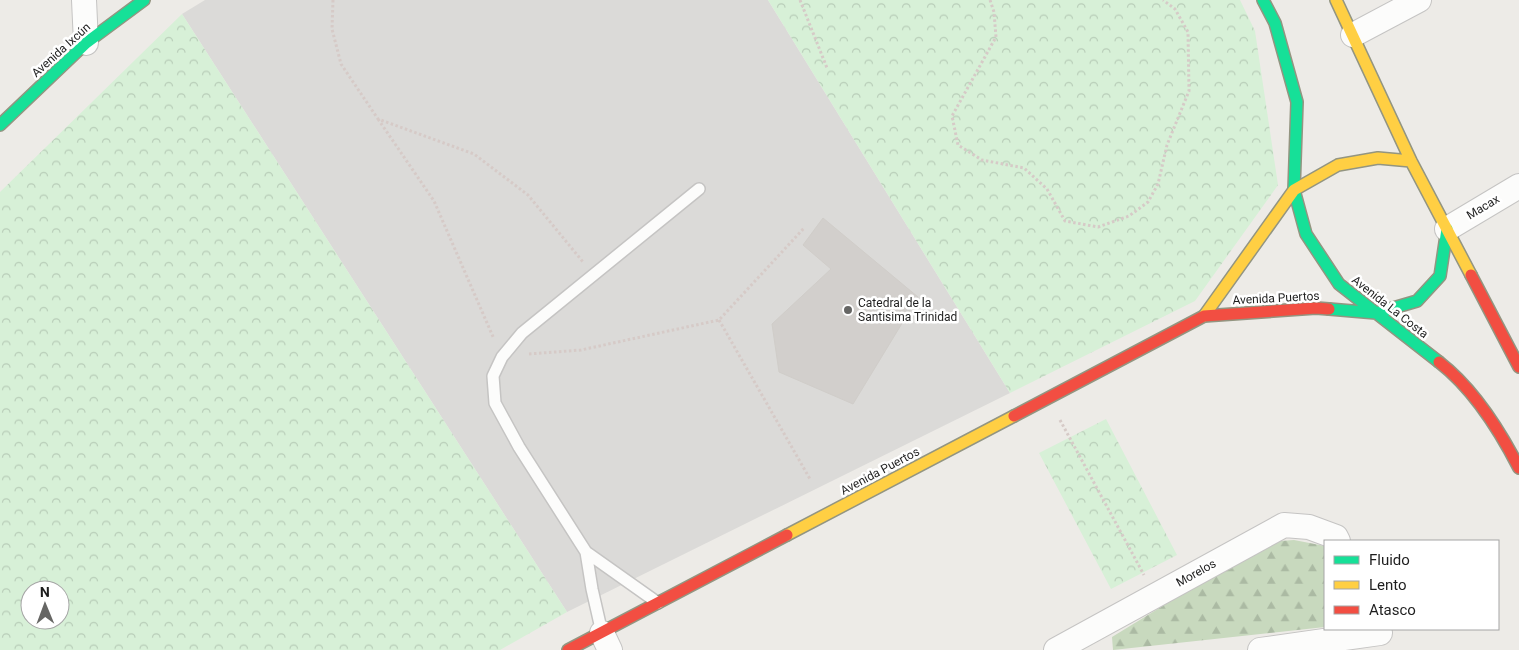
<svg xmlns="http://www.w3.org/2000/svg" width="1519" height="650" viewBox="0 0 1519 650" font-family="Roboto,sans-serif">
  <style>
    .religious { fill: #dbdad8 }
    .forest { fill: url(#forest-firs) }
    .park { fill: url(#park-crowns); fill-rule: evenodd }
    .building { fill: #d2cfcc; stroke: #d0cdc9 }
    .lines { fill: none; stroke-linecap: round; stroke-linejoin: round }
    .lane-casing { stroke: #c5c4c3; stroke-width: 14 }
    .street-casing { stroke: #c5c4c3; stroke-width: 26 }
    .fast-casing { stroke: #939581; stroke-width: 14 }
    .slow-casing { stroke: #939581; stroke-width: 14 }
    .jam-casing { stroke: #939581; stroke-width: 14 }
    .path { stroke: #d6cac7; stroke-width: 3; stroke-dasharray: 2.5 2.5; stroke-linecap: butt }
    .lane { stroke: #fcfcfb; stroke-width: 11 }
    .street { stroke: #fcfcfb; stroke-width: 24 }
    .fast { stroke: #16e098; stroke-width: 11 }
    .slow { stroke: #ffcf43; stroke-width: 11 }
    .jam { stroke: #f24e42; stroke-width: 11 }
    .poi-dot { fill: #666664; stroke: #fff; stroke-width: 2 }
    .labels { text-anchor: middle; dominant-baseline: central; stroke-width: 5; stroke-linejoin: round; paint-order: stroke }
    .street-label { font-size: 12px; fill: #1e1e1e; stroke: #fff }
    .poi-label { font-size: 12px; fill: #1e1e1e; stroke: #fff; text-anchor: start }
  </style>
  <defs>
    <pattern id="forest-firs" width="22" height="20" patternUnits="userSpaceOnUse" patternTransform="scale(1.25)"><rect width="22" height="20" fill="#c8d9be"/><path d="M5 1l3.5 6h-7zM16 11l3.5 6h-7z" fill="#abbaa3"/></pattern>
    <pattern id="park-crowns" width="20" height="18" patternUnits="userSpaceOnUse" patternTransform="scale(1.25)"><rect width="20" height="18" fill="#d7f0d7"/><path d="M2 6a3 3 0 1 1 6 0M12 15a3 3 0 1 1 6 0" fill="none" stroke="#b8cdb8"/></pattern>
  </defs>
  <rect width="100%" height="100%" fill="#edebe7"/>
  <!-- religious -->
  <path class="religious" d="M205 0H768L1010 393 567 612 182 14Z"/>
  <!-- forest -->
  <path class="forest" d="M1294 540 1325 546V627L1113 650 1112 637 1267 542Z"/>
  <!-- park -->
  <path class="park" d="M768 0H1240L1255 31 1278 185 1195 301 1010 393Z
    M182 14 567 612 500 650H0V192ZM30 590H60V620H30Z
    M1106 419 1177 555 1111 589 1039 453Z"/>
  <!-- building -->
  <path class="building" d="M823 218 918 297 853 404 779 372 772 324 831 269 803 245Z"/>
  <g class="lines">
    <!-- lane casing -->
    <g class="lane-casing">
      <path id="lane" d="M586 552 592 589 602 633
        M658 603 586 552 519 447 495 403 493 376 502 357 522 333 699 189"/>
    </g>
    <!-- street casing -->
    <g class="street-casing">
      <path id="street" d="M84 0 86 43
        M1353 35 1419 0
        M1447 229 1519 186
        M602 633 610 650
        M1056 650 1284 525 1309 527 1336 537 1338 541
        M1260 650 1380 633"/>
    </g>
    <!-- fast casing -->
    <g class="fast-casing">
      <path id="fast" d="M1263 0 1275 23 1297 102 1294 190 1306 234 1339 284 1439 362
        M0 125 86 43 144 0
        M1329 309 1376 313 1417 301 1440 276 1447 229"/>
    </g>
    <!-- slow casing -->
    <g class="slow-casing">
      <path id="slow" d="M1336 0 1411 161 1471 275
        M1204 316 1294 190 1338 165 1378 158 1411 161
        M787 535 1014 416"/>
    </g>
    <!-- jam casing -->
    <g class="jam-casing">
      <path id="jam" d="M1471 275 1519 367
        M1439 362C1474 389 1499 429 1519 468
        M1014 416 1204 316 1316 308 1329 309
        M568 650 787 535"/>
    </g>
    <!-- path -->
    <path class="path" d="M333 0 332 29 341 64 378 119 474 154 528 195 583 262
      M800 0 827 68
      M990 0 994 12 996 37 952 116 958 145 982 160 1024 168 1047 189 1065 221 1098 227 1129 216 1148 202 1158 184 1167 145 1189 91 1188 32 1175 9 1163 0
      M378 119 434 201 494 339
      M719 320 810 479
      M529 354 581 350 719 320 805 227
      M1060 420 1144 575"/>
    <!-- lane -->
    <use href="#lane" class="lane"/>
    <!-- street -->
    <use href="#street" class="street"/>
    <!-- fast -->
    <use href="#fast" class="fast"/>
    <!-- slow -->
    <use href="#slow" class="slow"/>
    <!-- jam -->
    <use href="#jam" class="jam"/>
  </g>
  <!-- markers -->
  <circle class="poi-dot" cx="848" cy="310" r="5"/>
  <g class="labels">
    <!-- street labels -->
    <g class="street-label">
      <text transform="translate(61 50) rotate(-42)">Avenida Ixcún</text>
      <text transform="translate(1483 207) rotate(-31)">Macax</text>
      <text transform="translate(1276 298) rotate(-3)">Avenida Puertos</text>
      <text transform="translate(1390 307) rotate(38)">Avenida La Costa</text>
      <text transform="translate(880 471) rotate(-28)">Avenida Puertos</text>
      <text transform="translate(1196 573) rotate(-29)">Morelos</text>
    </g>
    <!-- poi labels -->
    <g class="poi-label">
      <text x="858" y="303">Catedral de la<tspan x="858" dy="14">Santisima Trinidad</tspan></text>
    </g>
  </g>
  <!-- legend -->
  <rect x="1324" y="540" width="175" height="90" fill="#ffffff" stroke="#a5a5a5"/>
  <rect x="1334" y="556" width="25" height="8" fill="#16e098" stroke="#a5a5a5"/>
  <text x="1369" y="565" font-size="15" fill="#1e1e1e">Fluido</text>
  <rect x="1334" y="581" width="25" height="8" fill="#ffcf43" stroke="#a5a5a5"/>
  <text x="1369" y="590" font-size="15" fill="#1e1e1e">Lento</text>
  <rect x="1334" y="606" width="25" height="8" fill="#f24e42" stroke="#a5a5a5"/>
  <text x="1369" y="615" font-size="15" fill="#1e1e1e">Atasco</text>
  <!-- north arrow -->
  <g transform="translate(45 605) rotate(359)"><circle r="24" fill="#ffffff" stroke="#a5a5a5"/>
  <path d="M0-4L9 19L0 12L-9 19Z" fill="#666664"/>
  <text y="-8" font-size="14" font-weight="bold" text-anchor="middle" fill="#1e1e1e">N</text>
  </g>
</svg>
